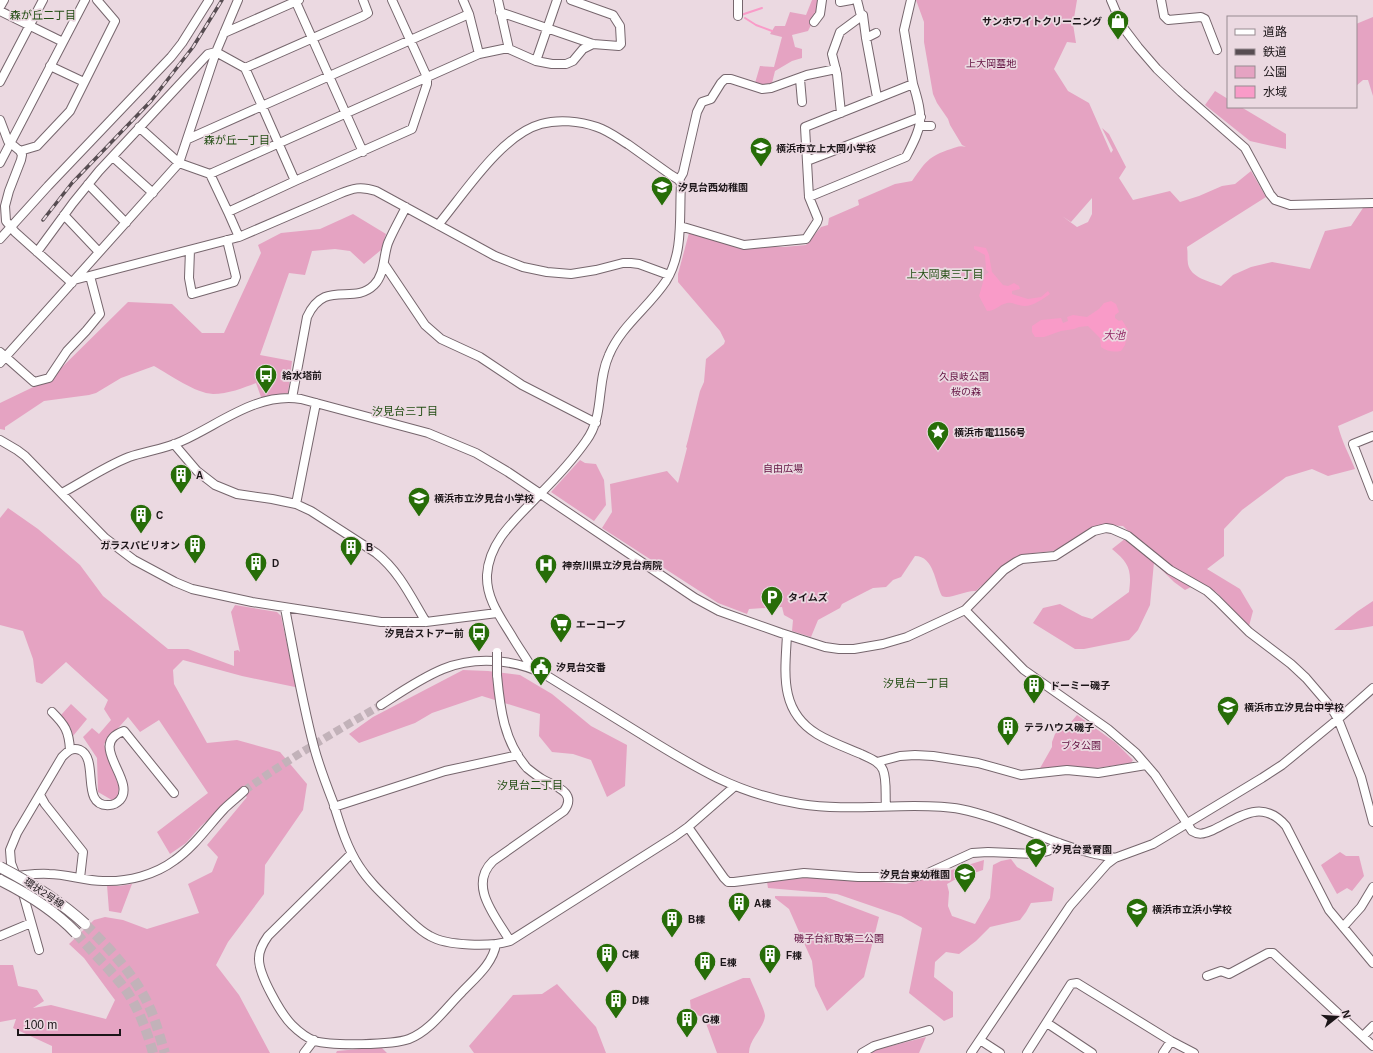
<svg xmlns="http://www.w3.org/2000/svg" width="1373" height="1053" viewBox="0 0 1373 1053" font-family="Helvetica,'Noto Sans JP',sans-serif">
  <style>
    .green { fill: #e5a3c2; fill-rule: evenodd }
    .water { fill: #f99bc8 }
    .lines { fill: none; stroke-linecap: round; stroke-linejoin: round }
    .stream { stroke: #f99bc8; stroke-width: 2 }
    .minor-tunnel { stroke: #c2b2b9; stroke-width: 8; stroke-dasharray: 8 4; stroke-linecap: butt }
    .major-tunnel { stroke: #c2b2b9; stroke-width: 10; stroke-dasharray: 10 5; stroke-linecap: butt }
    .minor-casing { stroke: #76666d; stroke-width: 10 }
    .minor { stroke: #fff; stroke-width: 8 }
    .rail-casing { stroke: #574d52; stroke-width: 3.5 }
    .rail { stroke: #ebd9e1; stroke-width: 2; stroke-dasharray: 6; stroke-linecap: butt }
    .minor-bridge-casing { stroke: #76666d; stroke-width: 10; stroke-linecap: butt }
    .major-bridge-casing { stroke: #76666d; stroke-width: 12; stroke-linecap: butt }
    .minor-bridge { stroke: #fff; stroke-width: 8 }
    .major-bridge { stroke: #fff; stroke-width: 10 }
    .labels { text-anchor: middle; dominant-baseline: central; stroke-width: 3.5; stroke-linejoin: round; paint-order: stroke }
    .poi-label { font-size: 10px; font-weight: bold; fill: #1c1619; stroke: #ebd9e1; text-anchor: start }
    .park-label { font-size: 10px; fill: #621141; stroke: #ebd9e1 }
    .street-label { font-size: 10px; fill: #1c1619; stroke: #ebd9e1 }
    .neighbourhood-label { font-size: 11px; fill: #224d13; stroke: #ebd9e1 }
    .water-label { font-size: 11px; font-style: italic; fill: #902663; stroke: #ebd9e1 }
  </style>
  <rect width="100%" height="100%" fill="#ebd9e1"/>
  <!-- green -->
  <path class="green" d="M812 0H820L818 11 808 31 792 35 795 47 802 49V58L792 61 775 71 772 83 765 85 755 83 760 66 774 67 782 37 770 34 775 26H785L790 12 806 15Z
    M916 0H1077L1073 24 1076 43 1067 42 1054 69 1068 91 1089 103 1111 153 1113 150 1102 128 1109 134 1126 167 1119 178 1133 200 1170 191 1180 202 1199 196 1222 186 1235 184 1251 171 1266 197 1187 247C1188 253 1187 258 1188 264 1191 278 1209 281 1221 286L1233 275 1251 267 1272 262 1310 269 1325 231 1351 226 1363 208 1373 207V411L1338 426C1342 442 1349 454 1355 469L1328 476 1312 469 1286 477 1242 510 1224 529V556L1207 569 1240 589 1253 611 1249 626 1216 592 1199 583 1185 590 1174 582 1154 562 1150 605 1138 630 1129 640 1084 649H1075L1033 623 1043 608 1060 604 1082 616 1092 619 1129 592C1132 570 1129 563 1112 549L1131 534 1123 526 1103 525 1089 530 1062 547 1053 551 1034 553 1019 556 1011 560 986 584 981 586 976 591C965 590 950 600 942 596 935 583 934 556 915 556L901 577 893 580 886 587 873 588 867 591 842 604 840 608 818 620 811 637 792 631 793 620 784 615 782 607 749 609 747 614 718 603 602 528 612 512 610 484 667 471 678 483 687 448 686 447 688 440 700 391 704 382 706 359 724 344 725 341 720 331 678 282V274L689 233 756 246 784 247 806 245 821 227 828 225 829 218 859 205 858 200 895 184 912 181C925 163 928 156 951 149 956 147 960 145 966 147L962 145 950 125 948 119 937 103 933 94 924 42V22ZM1092 198V214L1088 222 1077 227 1062 216 1071 222Z
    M1373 17V96L1368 80H1363L1356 86V24Z
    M1215 91 1228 99V107H1241L1286 134V149L1250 141 1205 105Z
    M353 214 386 234 381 250 364 264 350 251 335 249 312 251 305 275 289 273 260 355 292 361 288 393 261 397 256 383C243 388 228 394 213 394 195 393 170 375 154 366L121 378 96 393 89 395 44 401 5 427V430L0 429V403L50 379 128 302 172 304 202 333H224L261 253 258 245 281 233 320 229Z
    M580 460 585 463 596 464 604 480 606 505 594 521 551 492Z
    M8 508 38 529 80 565 103 596 168 649H188L234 666V651L238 650 240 652 231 612 235 605 277 612 281 616 296 686 295 687 242 676 183 660 173 670 174 684 207 743 237 740 280 752 307 784 303 810 265 865 264 894 228 942 216 965 239 995 270 1053H52V1046L13 1028 16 1019 0 1022V965H13L18 986 37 990 44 1001 33 1008 51 1005 106 1019 115 1000 84 958 69 944 94 920 105 917 123 920 147 929 199 913 188 884 212 872 218 857 207 845 247 797 240 791 201 826 186 843 170 854 157 832 208 793 159 720 140 732 128 717 104 744 119 787 117 803 98 792 97 758 83 737 92 728 99 734 111 720 104 709 108 700 66 662 42 684 36 682 33 659 23 631 0 625V518Z
    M1373 601V626L1351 630H1334L1358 611Z
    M463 670 488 671 520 675 552 694 591 726 627 745 625 786 607 797 591 760 573 754 552 752 539 736 540 714 482 696 432 713 415 723 359 743 349 734 373 717Z
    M71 704 87 719 73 736 70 727 61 715Z
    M1077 715 1116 743 1133 760 1131 763 1096 768 1061 766 1039 770 1052 747V742L1055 734 1057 732 1066 728Z
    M1340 852 1346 856H1359L1364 876 1352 891 1347 888 1337 894 1321 865Z
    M1011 859 1017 867 1054 888 1052 901 1031 903 1026 912 1020 920 990 927 976 941 959 954 946 952 935 962 934 977 953 992V1017L944 1021 909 993 922 928 901 916 837 894 768 888 767 882 812 877 906 884 984 860 983 870 956 879 947 884 949 892 948 906 952 916 975 924 990 898 993 865 1001 861Z
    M132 884 121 913 109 911 107 885 119 886Z
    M775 896 826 897 879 917 864 977 827 1011 815 986 812 961 789 909 775 898Z
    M743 978H750C753 986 765 1010 765 1016 763 1030 749 1039 749 1053H717L704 1018 691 1012 690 1000Z
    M557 984 596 1027 606 1053H474L469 1046 513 995 542 994Z
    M926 1037 919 1053H872L875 1050Z
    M381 1047 387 1053H336L337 1051Z"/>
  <!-- water -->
  <path class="water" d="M974 246 986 248 989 255 992 272 1003 285 1008 286 1014 283 1019 286 1020 289 1012 291V294L1028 299 1041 297 1048 291 1050 294C1041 300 1030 309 1019 305 1014 304 1012 302 1007 303 998 305 996 311 987 311L979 296 985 275 989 272 986 270 985 255 974 249Z
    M1111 301 1116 304 1119 312 1115 315V318L1119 321 1122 320 1128 330 1125 345 1121 351C1113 352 1108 352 1101 347L1100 338 1088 326 1079 327 1074 329 1061 331 1044 337H1035L1032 332V326L1041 320 1061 318 1063 323 1068 321 1067 317 1073 315 1087 317 1099 309 1104 303Z"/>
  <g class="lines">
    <!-- stream -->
    <path class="stream" d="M741 15 762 8
      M745 18 756 25 772 31"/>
    <!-- minor-tunnel -->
    <path class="minor-tunnel" d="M244 791C288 759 335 732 381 705"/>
    <!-- major-tunnel -->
    <path class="major-tunnel" d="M85 924C110 949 134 974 149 1006 156 1021 160 1038 165 1053
      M76 933C91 951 111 970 125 989 138 1007 147 1031 153 1053"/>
    <!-- minor casing -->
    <g class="minor-casing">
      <path id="minor" d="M295 0 363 152
        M463 0 469 14 479 54
        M498 0 509 49
        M840 0V2L851 0
        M857 0 861 16
        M911 0 904 30 913 84
        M1111 0 1122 26 1138 47 1157 69 1181 92 1245 148 1270 194 1275 200 1290 205 1373 203
        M1161 0 1164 16 1168 20 1201 17 1205 19 1217 50
        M0 7 4 0
        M0 11 63 42
        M500 12 593 44 619 46 621 44 620 26 613 15 571 0
        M738 16V0
        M814 22 820 14 822 0
        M224 33 299 0
        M866 38 876 33
        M536 61 557 0
        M50 66 84 82
        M245 68 363 16 368 13 363 0
        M800 79 802 102
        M0 82 43 0
        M841 113 837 74 832 54 840 32 863 15 866 38 877 97
        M0 120 8 141 20 151 22 155 21 160 9 191 5 206 6 221 15 232 72 283
        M920 126H931
        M139 127 179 163 210 174 479 54 503 49H509L536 61 552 64H566L573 61 583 49 593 44
        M188 139 262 106 295 181 228 212 210 174
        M20 151 37 146 70 111 115 21 97 0
        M113 157 153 193
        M807 161 921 117
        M0 163 85 0
        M679 180 683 173 697 112 702 102 711 99 721 83 725 79H731L762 89 771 88 807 75 836 69
        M295 181 412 129 427 84V77L392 0
        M88 184 126 223
        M228 212 239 237
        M64 215 99 252
        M438 225C464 194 501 135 541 124 558 119 580 121 597 127 609 131 619 139 629 145 643 155 657 165 671 175L679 180 681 184C679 217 684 252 666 281 649 307 621 326 609 355 596 383 605 416 586 441 572 461 555 479 538 496 516 519 489 541 487 575 486 599 501 618 513 638 519 648 526 658 532 668
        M680 226 744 245 806 239 817 222 818 219 809 197 805 127 913 84C924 119 923 125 906 157L809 197
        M0 239 48 186 171 57 182 43 209 0
        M190 250 189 278 192 294 234 282 236 277 227 240
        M37 252 73 203 99 171 208 54 216 52 245 68 262 106 469 14
        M384 264 425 325 441 339 480 357 522 385 596 423
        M74 280 239 237 339 194C353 188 361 186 376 191L495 256 523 267 547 272 571 274 596 270 623 263H631L639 264 669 275
        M0 352 34 382 49 378 67 351 86 331 100 314 90 276
        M0 363 179 163 216 52 238 0
        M292 398 307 317C325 278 353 306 374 285 385 274 383 257 388 243 393 231 400 219 406 207
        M1373 436 1353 444 1373 496
        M0 440 17 450 25 456 105 538 134 560 175 582 192 589 252 602 381 622H426L497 613
        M174 444 197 471 215 485 237 494 272 499 296 504 311 511 376 553C399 571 411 597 426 622
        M62 493C84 481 106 466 129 457 147 451 165 449 182 441 220 424 257 392 301 399L428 433 476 453 508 472 695 598 719 611 781 633 825 647 839 649H854L883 644 907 637 965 610 1004 570 1016 562 1022 559 1055 556 1094 531 1106 528 1112 529 1128 536 1170 570 1207 591 1217 600 1249 632 1291 664 1306 678 1330 706 1338 719 1361 777 1373 822
        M296 504 316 403
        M285 608C294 654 302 702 314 747 319 766 326 784 333 802 340 824 346 846 359 866 371 885 388 899 404 915 412 922 420 931 430 936 447 946 491 947 510 941L674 837 688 827 735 786
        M965 610 1024 670 1108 729 1136 753 1155 775 1192 831C1200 836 1205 833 1213 830 1240 817 1262 798 1286 826L1329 910 1373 963
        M787 635C785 673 779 711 817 734 830 742 847 748 861 754 869 758 879 761 883 770 887 780 885 795 886 806
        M497 675C500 708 504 742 527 768 532 772 537 776 542 779 554 786 578 792 564 811L493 861C467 886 497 918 510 941
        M381 705C401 692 421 678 443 669 475 656 513 659 544 674 576 694 609 714 641 734 694 767 737 794 800 804 838 810 876 806 914 806 929 806 945 806 960 809 1005 818 1046 842 1091 853 1099 855 1107 856 1115 858
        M52 712C65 725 69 731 70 750
        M877 762 900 756 915 755 933 756 978 763 1021 775 1067 770 1098 773 1146 765
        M40 795 45 804 83 852 80 878
        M334 807 445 771 518 755
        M688 827 724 878 728 882H734L804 873 858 877H912L926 874 972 853 988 852 1037 854 1048 851 1059 843
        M351 854 268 936C263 943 259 950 259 958 258 974 281 1014 292 1025 298 1031 307 1038 315 1041 331 1046 393 1045 409 1039 430 1031 445 1009 461 993 474 979 493 964 496 944
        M0 879C16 876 33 873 49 874 67 874 85 881 103 881 128 882 155 875 175 860 194 847 208 826 224 809 230 803 238 797 244 791
        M1343 927 1361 907 1373 887
        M0 936 31 923
        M39 950 24 897 11 863 10 850 17 833 62 757C68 751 72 747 80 750 100 759 79 808 110 805 114 805 117 803 120 800 137 780 86 744 124 731L174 793
        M1207 976 1221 971 1229 974 1268 953H1273L1373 1046
        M1047 1023 1092 1053
        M1363 1036 1373 1026
        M980 1040 1000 1053
        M304 1053 314 1040
        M862 1053 874 1046 929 1030
        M971 1053 1070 906 1107 864 1115 858 1153 844 1262 778 1282 765 1338 719 1373 688
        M1027 1053 1071 984 1077 983 1171 1041 1194 1053
        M1163 1053 1171 1041"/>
    </g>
    <!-- minor -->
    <use href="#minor" class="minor"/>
    <!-- rail casing -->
    <g class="rail-casing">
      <path id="rail" d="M43 220 72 183 151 101 193 47 222 0"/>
    </g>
    <!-- rail -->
    <use href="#rail" class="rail"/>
    <!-- minor-bridge casing -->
    <g class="minor-bridge-casing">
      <path id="minor-bridge" d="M497 675V652"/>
    </g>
    <!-- major-bridge casing -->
    <g class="major-bridge-casing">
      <path id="major-bridge" d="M0 867C31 883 59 900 85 924
        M0 880C28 894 54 910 76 933"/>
    </g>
    <!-- minor-bridge -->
    <use href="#minor-bridge" class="minor-bridge"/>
    <!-- major-bridge -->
    <use href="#major-bridge" class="major-bridge"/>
  </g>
  <!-- icons -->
  <defs>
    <g id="shop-pin" transform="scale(1.15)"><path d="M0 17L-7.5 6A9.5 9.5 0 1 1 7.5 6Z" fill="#276d08" stroke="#ebd9e1"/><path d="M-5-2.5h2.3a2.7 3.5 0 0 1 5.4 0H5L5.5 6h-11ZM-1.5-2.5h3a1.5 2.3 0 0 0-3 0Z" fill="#fff"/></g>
    <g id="school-pin" transform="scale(1.15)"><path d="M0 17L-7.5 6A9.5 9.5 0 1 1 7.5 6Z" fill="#276d08" stroke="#ebd9e1"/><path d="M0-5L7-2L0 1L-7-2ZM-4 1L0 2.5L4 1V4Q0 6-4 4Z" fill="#fff"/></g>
    <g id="bus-pin" transform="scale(1.15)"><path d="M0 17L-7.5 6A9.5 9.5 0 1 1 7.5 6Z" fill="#276d08" stroke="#ebd9e1"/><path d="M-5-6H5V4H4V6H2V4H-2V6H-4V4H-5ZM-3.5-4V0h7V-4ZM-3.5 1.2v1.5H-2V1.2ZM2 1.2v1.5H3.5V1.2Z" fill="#fff"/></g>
    <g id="sight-pin" transform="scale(1.15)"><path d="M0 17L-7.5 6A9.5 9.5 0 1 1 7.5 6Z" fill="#276d08" stroke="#ebd9e1"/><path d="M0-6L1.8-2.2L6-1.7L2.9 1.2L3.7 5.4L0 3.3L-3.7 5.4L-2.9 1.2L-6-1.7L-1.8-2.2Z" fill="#fff"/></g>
    <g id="building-pin" transform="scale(1.15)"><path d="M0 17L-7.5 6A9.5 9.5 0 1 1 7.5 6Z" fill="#276d08" stroke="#ebd9e1"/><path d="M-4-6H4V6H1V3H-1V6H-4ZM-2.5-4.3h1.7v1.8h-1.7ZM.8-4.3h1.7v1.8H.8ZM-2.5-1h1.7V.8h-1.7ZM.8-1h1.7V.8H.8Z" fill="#fff"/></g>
    <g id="hospital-pin" transform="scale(1.15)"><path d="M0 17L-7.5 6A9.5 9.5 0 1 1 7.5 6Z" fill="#276d08" stroke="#ebd9e1"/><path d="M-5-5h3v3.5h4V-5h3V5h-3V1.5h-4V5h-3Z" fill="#fff"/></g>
    <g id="parking-pin" transform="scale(1.15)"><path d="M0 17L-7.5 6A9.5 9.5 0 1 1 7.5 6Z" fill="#276d08" stroke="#ebd9e1"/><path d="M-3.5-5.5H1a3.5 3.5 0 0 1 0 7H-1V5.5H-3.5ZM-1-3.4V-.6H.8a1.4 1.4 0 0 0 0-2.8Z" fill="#fff"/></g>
    <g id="supermarket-pin" transform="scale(1.15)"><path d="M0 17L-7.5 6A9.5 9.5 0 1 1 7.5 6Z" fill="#276d08" stroke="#ebd9e1"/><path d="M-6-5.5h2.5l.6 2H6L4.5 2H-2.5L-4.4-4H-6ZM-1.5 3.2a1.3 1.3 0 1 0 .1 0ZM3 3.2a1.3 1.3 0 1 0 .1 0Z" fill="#fff"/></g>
    <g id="civic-pin" transform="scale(1.15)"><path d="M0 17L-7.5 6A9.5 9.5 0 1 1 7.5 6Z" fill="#276d08" stroke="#ebd9e1"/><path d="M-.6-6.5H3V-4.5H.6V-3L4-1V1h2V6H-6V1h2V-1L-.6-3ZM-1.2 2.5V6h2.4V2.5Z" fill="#fff"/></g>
  </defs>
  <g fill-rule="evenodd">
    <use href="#shop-pin" x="1118" y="21"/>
    <use href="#school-pin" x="761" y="148"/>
    <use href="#school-pin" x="662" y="187"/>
    <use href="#bus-pin" x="266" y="375"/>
    <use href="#sight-pin" x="938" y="432"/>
    <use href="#building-pin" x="181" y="475"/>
    <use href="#school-pin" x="419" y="498"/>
    <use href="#building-pin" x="141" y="515"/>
    <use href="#building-pin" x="195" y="545"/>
    <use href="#building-pin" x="351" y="547"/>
    <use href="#building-pin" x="256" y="563"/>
    <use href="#hospital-pin" x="546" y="565"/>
    <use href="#parking-pin" x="772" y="597"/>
    <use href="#supermarket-pin" x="561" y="624"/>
    <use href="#bus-pin" x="479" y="633"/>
    <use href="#civic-pin" x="541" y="667"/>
    <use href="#building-pin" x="1034" y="685"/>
    <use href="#school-pin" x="1228" y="707"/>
    <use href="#building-pin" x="1008" y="727"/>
    <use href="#school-pin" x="1036" y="849"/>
    <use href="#school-pin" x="965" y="874"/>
    <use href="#building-pin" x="739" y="903"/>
    <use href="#school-pin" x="1137" y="909"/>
    <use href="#building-pin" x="672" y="919"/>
    <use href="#building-pin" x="607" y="954"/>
    <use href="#building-pin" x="770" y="955"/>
    <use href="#building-pin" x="705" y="962"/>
    <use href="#building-pin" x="616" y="1000"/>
    <use href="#building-pin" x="687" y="1019"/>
  </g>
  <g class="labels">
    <!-- poi labels -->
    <g class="poi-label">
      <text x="1102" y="21" text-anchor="end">サンホワイトクリーニング</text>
      <text x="776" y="148">横浜市立上大岡小学校</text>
      <text x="678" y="187">汐見台西幼稚園</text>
      <text x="282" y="375">給水塔前</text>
      <text x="954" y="432">横浜市電1156号</text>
      <text x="196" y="475">A</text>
      <text x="434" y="498">横浜市立汐見台小学校</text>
      <text x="156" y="515">C</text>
      <text x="180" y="545" text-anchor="end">ガラスパビリオン</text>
      <text x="366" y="547">B</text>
      <text x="272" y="563">D</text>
      <text x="562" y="565">神奈川県立汐見台病院</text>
      <text x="788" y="597">タイムズ</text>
      <text x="576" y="624">エーコープ</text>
      <text x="464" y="633" text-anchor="end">汐見台ストアー前</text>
      <text x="556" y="667">汐見台交番</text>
      <text x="1050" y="685">ドーミー磯子</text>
      <text x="1244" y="707">横浜市立汐見台中学校</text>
      <text x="1024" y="727">テラハウス磯子</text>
      <text x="1052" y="849">汐見台愛育園</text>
      <text x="950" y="874" text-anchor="end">汐見台東幼稚園</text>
      <text x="754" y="903">A棟</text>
      <text x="1152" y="909">横浜市立浜小学校</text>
      <text x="688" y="919">B棟</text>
      <text x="622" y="954">C棟</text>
      <text x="786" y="955">F棟</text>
      <text x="720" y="962">E棟</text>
      <text x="632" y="1000">D棟</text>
      <text x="702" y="1019">G棟</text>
    </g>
    <!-- park labels -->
    <g class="park-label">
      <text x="991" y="63">上大岡墓地</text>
      <text x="964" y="376">久良岐公園</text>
      <text x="966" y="391">桜の森</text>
      <text x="783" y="468">自由広場</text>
      <text x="1081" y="745">ブタ公園</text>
      <text x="839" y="938">磯子台紅取第二公園</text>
    </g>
    <!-- street labels -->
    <g class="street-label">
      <text transform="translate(44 893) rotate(34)">環状2号線</text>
    </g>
    <!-- neighbourhood labels -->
    <g class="neighbourhood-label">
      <text x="43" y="15">森が丘二丁目</text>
      <text x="237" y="140">森が丘一丁目</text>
      <text x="945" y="274">上大岡東三丁目</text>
      <text x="405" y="411">汐見台三丁目</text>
      <text x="916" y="683">汐見台一丁目</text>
      <text x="530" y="785">汐見台二丁目</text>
    </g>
    <!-- water labels -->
    <g class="water-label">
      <text x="1114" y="335">大池</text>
    </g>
  </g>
  <!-- legend -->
  <rect x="1227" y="16" width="130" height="92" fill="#ebd9e1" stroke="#988b91"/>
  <rect x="1235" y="29" width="20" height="6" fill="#ffffff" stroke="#988b91"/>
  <text x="1263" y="36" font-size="12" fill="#1c1619">道路</text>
  <rect x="1235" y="49" width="20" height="6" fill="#574d52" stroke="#988b91"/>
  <text x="1263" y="56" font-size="12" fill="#1c1619">鉄道</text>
  <rect x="1235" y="66" width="20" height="12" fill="#e5a3c2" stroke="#988b91"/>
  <text x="1263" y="76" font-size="12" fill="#1c1619">公園</text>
  <rect x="1235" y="86" width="20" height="12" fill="#f99bc8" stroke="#988b91"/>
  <text x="1263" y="96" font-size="12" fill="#1c1619">水域</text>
  <!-- north arrow -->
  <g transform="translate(1337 1017) rotate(73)" stroke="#ebd9e1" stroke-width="3" paint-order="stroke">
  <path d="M0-3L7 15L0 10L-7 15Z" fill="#1c1619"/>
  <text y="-6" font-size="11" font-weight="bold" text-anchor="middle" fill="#1c1619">N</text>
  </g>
  <!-- scale -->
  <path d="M18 1029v6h102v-6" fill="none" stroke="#1c1619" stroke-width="2"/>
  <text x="24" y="1029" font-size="12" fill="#1c1619" stroke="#ebd9e1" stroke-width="3" paint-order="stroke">100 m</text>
</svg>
